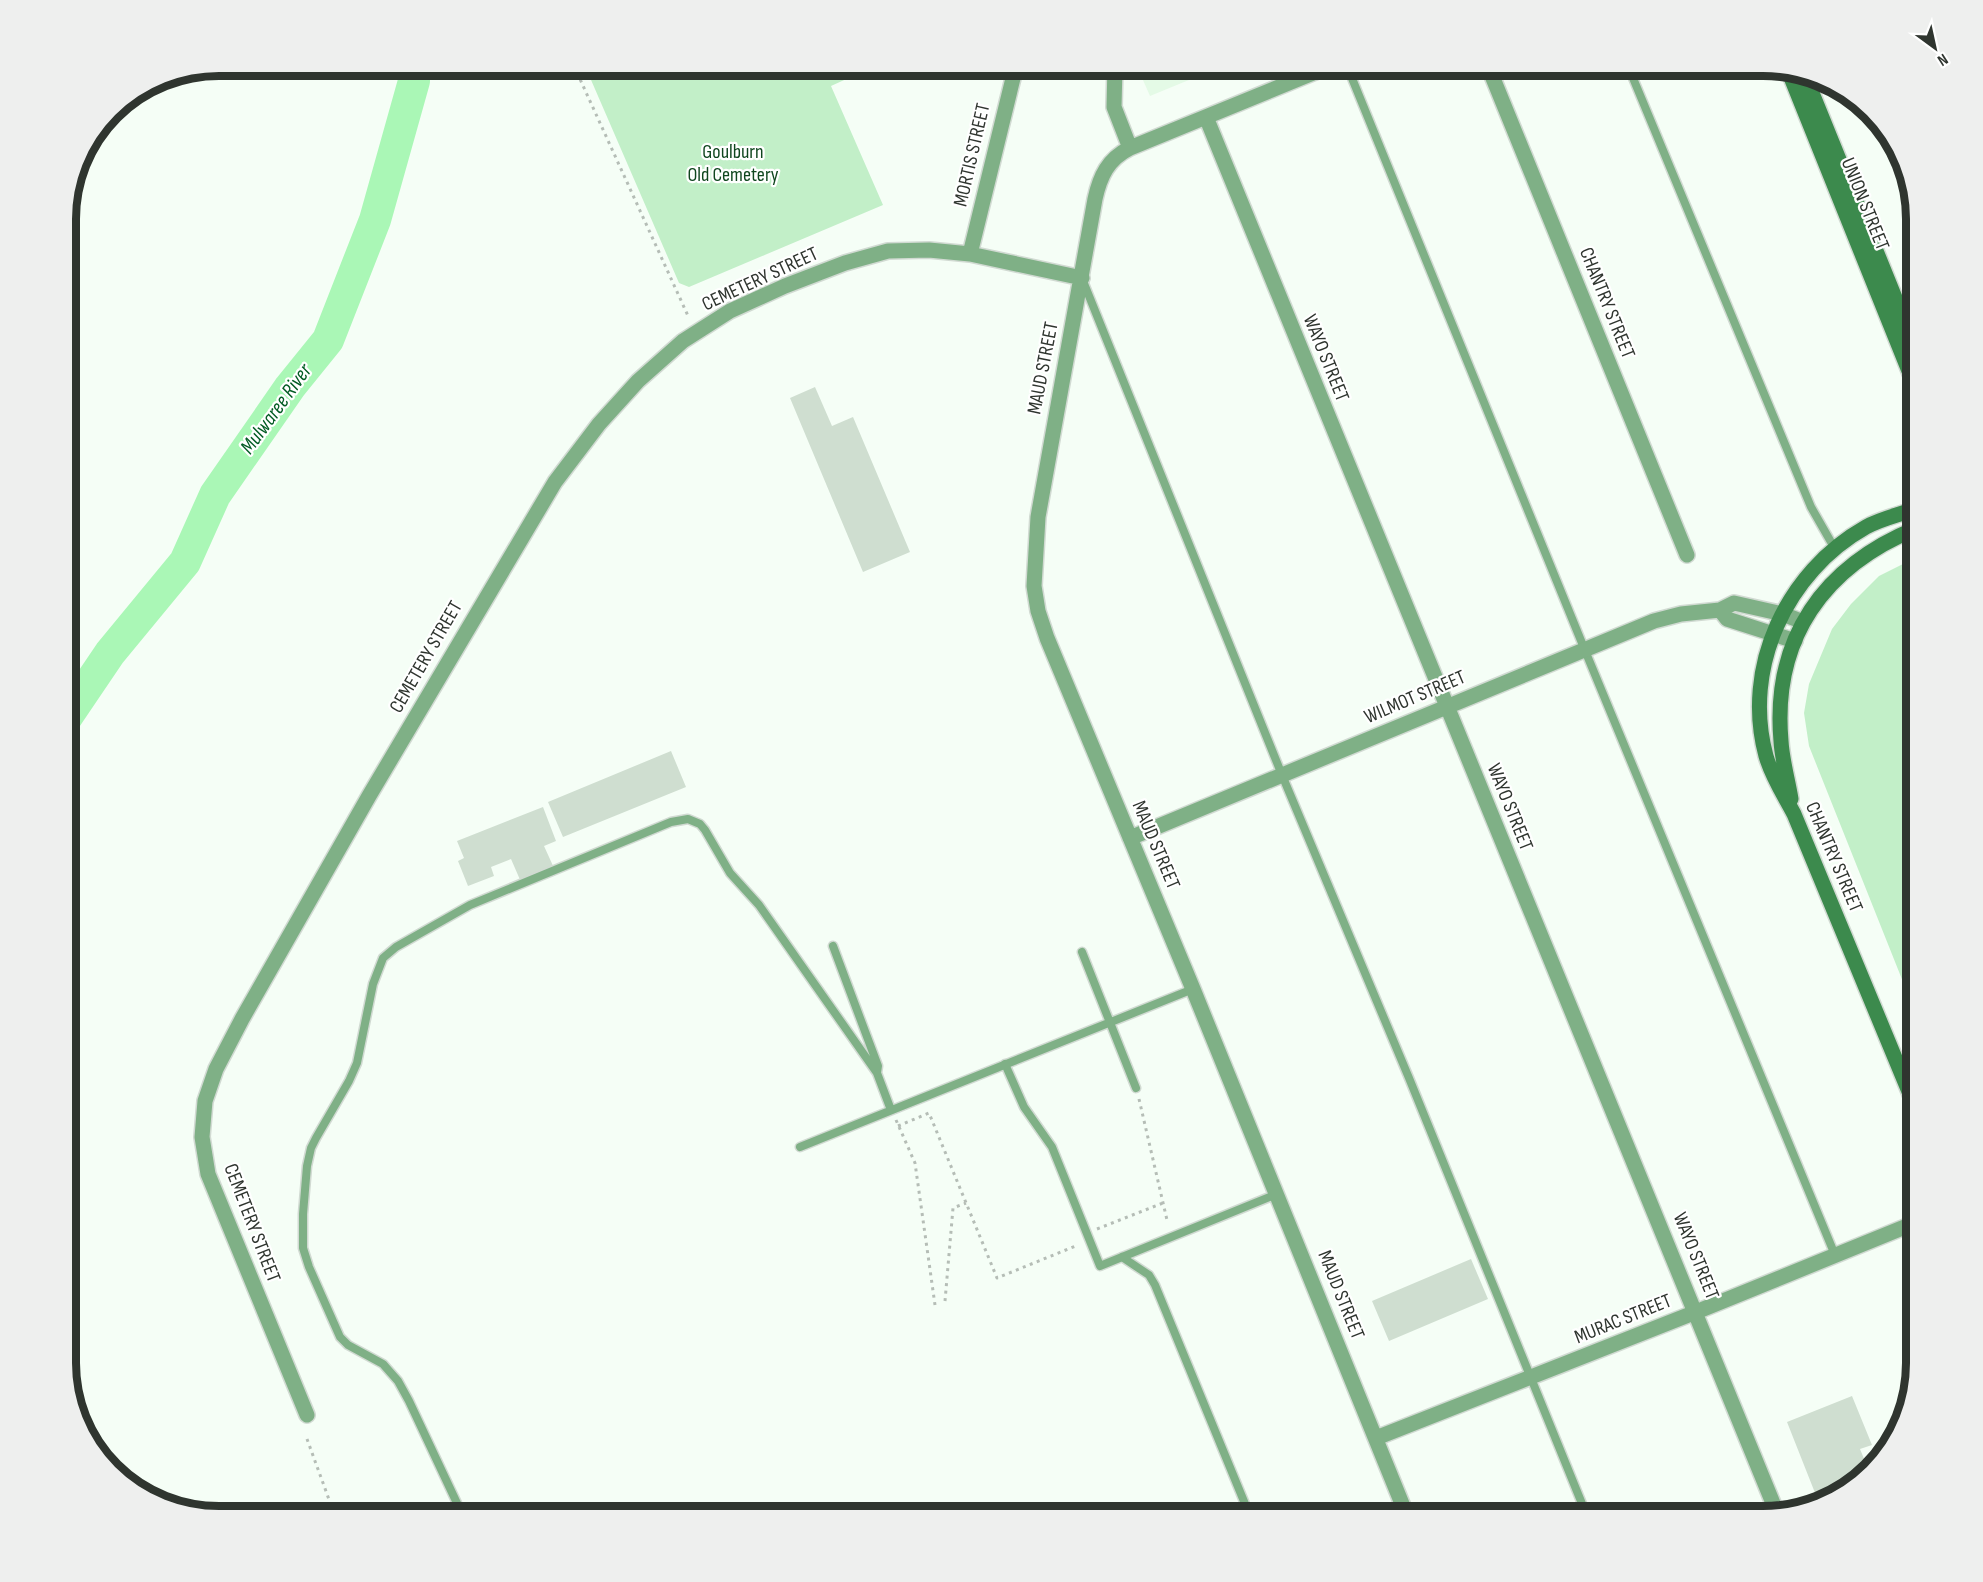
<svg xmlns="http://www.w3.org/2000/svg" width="1983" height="1582" viewBox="0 0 1983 1582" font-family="'Sofia Sans Condensed',sans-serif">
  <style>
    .built { fill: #e4fae6 }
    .green { fill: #c2efc8 }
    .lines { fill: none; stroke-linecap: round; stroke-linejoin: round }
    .river { stroke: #aaf7b6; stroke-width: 32 }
    .building { fill: #cfded0 }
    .service-casing { stroke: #d1dad2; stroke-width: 11 }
    .minor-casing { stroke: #d1dad2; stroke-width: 18 }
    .secondary-casing { stroke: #d1dad2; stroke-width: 18 }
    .path { stroke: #b5bdb6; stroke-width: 3; stroke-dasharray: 3 4.5; stroke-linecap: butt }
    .service { stroke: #7fb086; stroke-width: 8 }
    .minor { stroke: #7fb086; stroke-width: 15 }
    .secondary { stroke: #3c8a4d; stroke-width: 15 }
    .labels { text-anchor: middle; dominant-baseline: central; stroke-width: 4.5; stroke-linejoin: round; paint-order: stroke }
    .park-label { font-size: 20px; fill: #0f461e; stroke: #fff }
    .street-label { font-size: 20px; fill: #2f352f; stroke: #fff }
    .water-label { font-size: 21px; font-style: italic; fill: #035c24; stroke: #fff }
    .rim { fill: none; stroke: #2f352f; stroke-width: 8 }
  </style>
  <rect width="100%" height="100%" fill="#f5fef6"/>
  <!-- built -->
  <path class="built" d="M1143 66H1223L1150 96 1143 80Z"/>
  <!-- green -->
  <path class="green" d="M585 66H875L831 86 883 205 689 287 679 283Z
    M1917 557V1017L1809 746 1804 713 1809 684 1832 629 1851 604 1879 576Z"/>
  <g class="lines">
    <!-- river -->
    <path class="river" d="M66 718 110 653 185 562 215 495 290 387 328 340 375 220 414 81V66"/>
  </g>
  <!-- building -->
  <path class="building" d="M815 387 832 426 853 417 910 552 863 572 790 398Z
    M671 751 686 787 563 837 548 802Z
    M543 807 556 841 544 846 554 868 521 882 511 859 491 867 494 876 468 886 458 861 464 858 457 841Z
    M1471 1259 1488 1299 1389 1341 1372 1301Z
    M1852 1396 1872 1445 1860 1449 1869 1471 1831 1500 1819 1503 1787 1422Z"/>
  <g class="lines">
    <!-- service casing -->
    <g class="service-casing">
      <path id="service" d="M1347 66 1584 648 1835 1255
        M1628 66 1811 507 1835 549
        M1083 281 1282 775 1409 1078 1587 1516
        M833 946 878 1066 877 1073 891 1110
        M1082 952 1136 1088
        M1005 1064 1024 1107 1052 1147 1100 1266 1277 1194
        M800 1147 1193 989
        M1122 1257 1149 1275 1155 1285 1250 1516
        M463 1516 409 1401 398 1381 383 1364 348 1345 340 1337 309 1267 303 1248V1214L307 1166 311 1148 316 1138 349 1081 357 1063 373 984 383 958 396 947 470 905 671 822 688 819 700 824 705 830 730 873 759 905 877 1073"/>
    </g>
    <!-- minor casing -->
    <g class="minor-casing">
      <path id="minor" d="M1115 66 1114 107 1130 148
        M1330 66 1130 148C1108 159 1100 176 1095 199L1038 517 1034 586 1038 611 1047 638 1193 989 1407 1516
        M1488 66 1687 555
        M1206 117 1777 1513
        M970 254 1016 66
        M1720 610 1727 619 1795 641
        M1130 838 1654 621 1681 614 1720 610 1734 603 1783 614 1803 622
        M307 1415 208 1174 202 1137 205 1101 216 1069 242 1019 369 796 555 482 599 424 638 381 683 341 730 311 785 286 845 263 888 251 929 250 970 254 1082 278
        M1376 1438 1696 1312 1917 1222"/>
    </g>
    <!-- secondary casing -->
    <g class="secondary-casing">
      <path id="secondary" d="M1788 70 1917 391
        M1804 73 1917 352
        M1791 799C1788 780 1782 760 1781 741 1772 638 1824 566 1917 528
        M1917 1111 1794 814C1784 795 1772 777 1766 756 1742 668 1786 572 1866 527 1882 518 1900 515 1917 508"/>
    </g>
    <!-- path -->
    <path class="path" d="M574 66 689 318
      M1139 1099 1167 1220
      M896 1120 915 1163 935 1305
      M898 1126 929 1113 997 1278 1078 1245
      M1097 1229 1163 1203
      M945 1301 953 1208 966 1203
      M307 1439 335 1516"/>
    <!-- service -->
    <use href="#service" class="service"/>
    <!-- minor -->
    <use href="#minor" class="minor"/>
    <!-- secondary -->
    <use href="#secondary" class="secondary"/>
  </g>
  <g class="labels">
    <!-- park labels -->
    <g class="park-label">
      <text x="733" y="152">Goulburn<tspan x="733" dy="23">Old Cemetery</tspan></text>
    </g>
    <!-- street labels -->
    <g class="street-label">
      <text transform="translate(972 155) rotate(-77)">MORTIS STREET</text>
      <text transform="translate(1865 204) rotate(68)">UNION STREET</text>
      <text transform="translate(760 279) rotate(-25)">CEMETERY STREET</text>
      <text transform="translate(1607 303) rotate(68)">CHANTRY STREET</text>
      <text transform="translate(1326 358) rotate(68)">WAYO STREET</text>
      <text transform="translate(1043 368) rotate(-79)">MAUD STREET</text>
      <text transform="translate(426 657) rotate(-60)">CEMETERY STREET</text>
      <text transform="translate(1415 697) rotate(-23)">WILMOT STREET</text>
      <text transform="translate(1510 807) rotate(68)">WAYO STREET</text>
      <text transform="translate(1156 845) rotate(67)">MAUD STREET</text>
      <text transform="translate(1834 857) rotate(67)">CHANTRY STREET</text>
      <text transform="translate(252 1223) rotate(69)">CEMETERY STREET</text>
      <text transform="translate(1696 1256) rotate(68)">WAYO STREET</text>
      <text transform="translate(1341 1295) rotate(68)">MAUD STREET</text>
      <text transform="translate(1623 1319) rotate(-22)">MURAC STREET</text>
    </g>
    <!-- water labels -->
    <g class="water-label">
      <text transform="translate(276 409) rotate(-54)">Mulwaree River</text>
    </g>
  </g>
  <!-- crop -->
  <path d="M0 0H1983V1582H0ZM219 76H1763A143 143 0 0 1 1906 219V1363A143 143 0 0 1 1763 1506H219A143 143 0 0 1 76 1363V219A143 143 0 0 1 219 76Z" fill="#eeefee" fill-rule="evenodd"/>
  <path class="rim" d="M219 76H1763A143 143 0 0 1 1906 219V1363A143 143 0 0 1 1763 1506H219A143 143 0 0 1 76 1363V219A143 143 0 0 1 219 76Z"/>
  <!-- north arrow -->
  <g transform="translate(1935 48) rotate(147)" stroke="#ffffff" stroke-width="4.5" paint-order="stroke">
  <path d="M0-4.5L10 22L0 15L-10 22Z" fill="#2f352f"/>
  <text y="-9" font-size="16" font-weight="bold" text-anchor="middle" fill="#2f352f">N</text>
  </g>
</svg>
